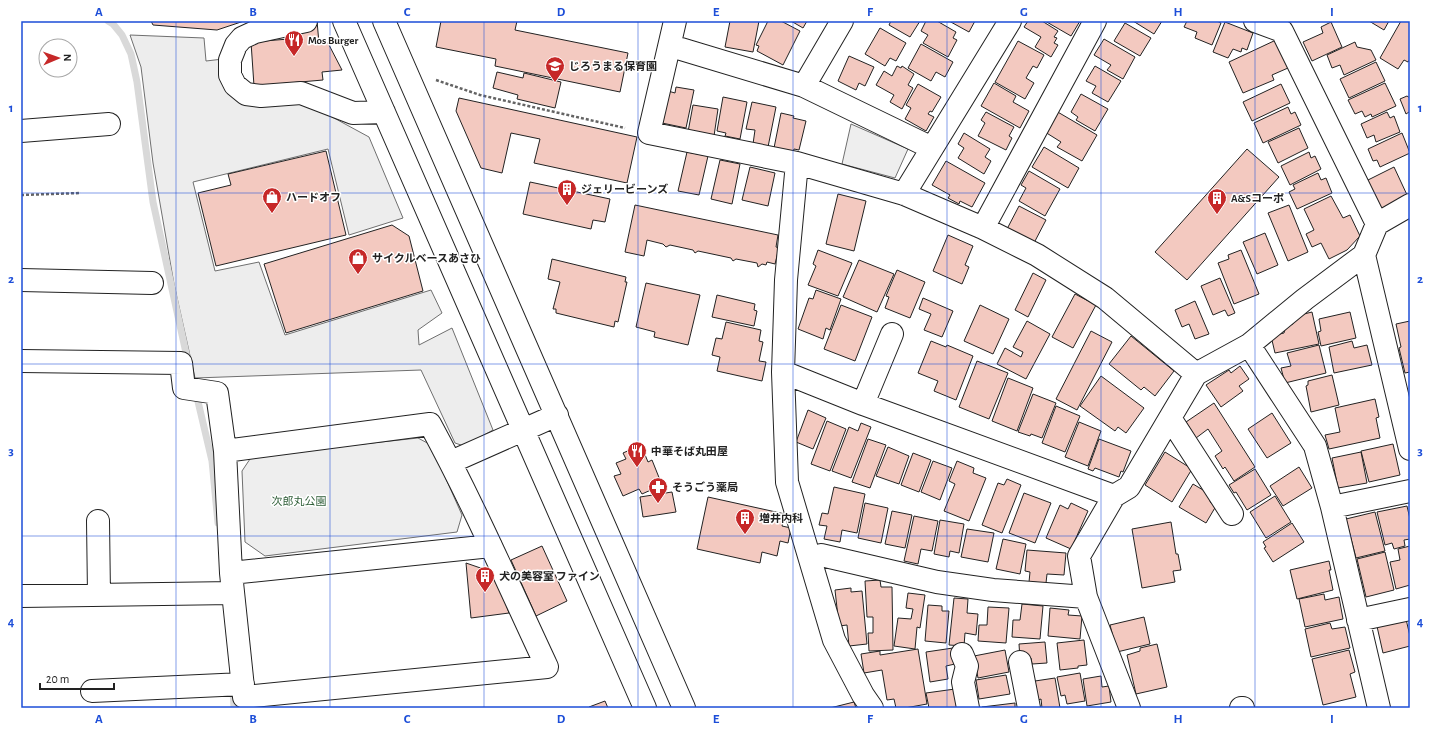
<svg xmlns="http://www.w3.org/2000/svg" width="1431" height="729" viewBox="0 0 1431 729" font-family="'Alegreya Sans','Noto Sans JP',sans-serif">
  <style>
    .green { fill: #eee; stroke: #6f6f6f }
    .parking { fill: #ededed; stroke: #6f6f6f }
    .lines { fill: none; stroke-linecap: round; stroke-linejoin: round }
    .stream { stroke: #d9d9d9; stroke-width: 7 }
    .building { fill: #f3c9c0; stroke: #222 }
    .minor-casing { stroke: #222; stroke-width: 24 }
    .path { stroke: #646464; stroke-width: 2.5; stroke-dasharray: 3 2; stroke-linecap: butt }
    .minor { stroke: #fff; stroke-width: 22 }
    .grid { fill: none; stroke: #1d4ed8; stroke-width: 1; stroke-opacity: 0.55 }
    .labels { text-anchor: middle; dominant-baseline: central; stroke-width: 3; stroke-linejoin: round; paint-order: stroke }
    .poi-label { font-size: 11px; font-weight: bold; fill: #222; stroke: #fff; text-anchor: start }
    .park-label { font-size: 11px; fill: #2f5e38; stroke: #fff }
    .neatline { fill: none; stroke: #1d4ed8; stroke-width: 1.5 }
    .grid-label { font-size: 13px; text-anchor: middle; font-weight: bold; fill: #1d4ed8 }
  </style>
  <rect width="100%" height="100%" fill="#fff"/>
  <!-- green -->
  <path class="green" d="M851 124 908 149 895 178 842 164Z
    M418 438 431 445 462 515 457 532 265 556 245 542 242 471 252 456Z"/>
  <!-- parking -->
  <path class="parking" d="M130 35 204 38 206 61 223 59 224 76 299 99 369 137 403 218 349 235 328 149 193 182 215 271 259 262 285 335 431 290 442 313 418 330 419 345 452 328 493 430 464 446 455 443 421 370 195 378 174 284 153 163 141 67Z"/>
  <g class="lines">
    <!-- stream -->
    <path class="stream" d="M108 21 113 24 122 35 131 54 137 82 153 202 188 362
      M196 393 212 461 218 523
      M233 690 234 708"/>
  </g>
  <!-- building -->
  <path class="building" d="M151 21H244L217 30 153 25Z
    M288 21H317L319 43H328L342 70 322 72 323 80 254 86 251 42 289 39Z
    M441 21H517L515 30 628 53 620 92 495 66 496 59 436 47Z
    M730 21H759L753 52 725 47Z
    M768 21H781L800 31 783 65 757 51 759 46 756 45Z
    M791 21H807L803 28Z
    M891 21H920L910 37 889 25Z
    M926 21H937L956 32 953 38 957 40 948 57 923 43 928 35 921 31Z
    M949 21H975L969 32Z
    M1028 21H1042L1058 31 1054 37 1057 38 1054 43 1058 45 1051 57 1035 47 1041 37 1024 27Z
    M1045 21H1080L1071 36Z
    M1133 21H1162L1154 34Z
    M1187 21H1217L1221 23 1212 45 1195 38 1197 32 1184 27Z
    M1369 21H1389L1384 30Z
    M1401 21H1410V59L1408 62 1404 60 1398 69 1380 58Z
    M1225 22 1253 33 1247 50 1242 48 1241 52 1233 49 1228 58 1213 52Z
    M1331 22 1342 47 1312 61 1303 42 1323 33 1321 27Z
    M1125 23 1151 38 1140 56 1114 41Z
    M880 28 906 43 896 61 890 58 885 66 865 54Z
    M1104 39 1135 57 1123 79 1107 70 1111 65 1094 55Z
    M1276 40 1288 68 1272 75 1274 80 1243 93 1229 62Z
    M1018 41 1044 55 1037 68 1033 66 1026 78 1034 83 1025 99 995 82Z
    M1355 42 1357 47 1371 50 1376 60 1344 75 1340 65 1332 68 1327 55Z
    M921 44 953 62 945 77 936 72 931 81 908 68Z
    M849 56 874 67 865 86 859 83 856 90 838 81Z
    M1376 62 1385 81 1349 98 1340 79Z
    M897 66 901 68 902 66 914 74 908 85 913 88 902 109 890 102 894 95 876 85 884 71 892 76Z
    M1095 66 1121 81 1108 102 1092 93 1096 86 1086 81Z
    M497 72 523 78 524 73 561 82 555 108 517 99 518 95 493 88Z
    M994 83 1016 96 1013 102 1029 111 1020 128 981 106Z
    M1385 83 1396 106 1372 117 1371 114 1365 117 1362 111 1355 114 1348 100Z
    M918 84 941 97 932 112 930 111 928 114 934 117 926 131 905 119 911 108 906 105Z
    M1281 84 1290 103 1252 121 1243 102Z
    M676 87 694 90 686 128 662 123 668 91 675 93Z
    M1081 94 1108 109 1095 131 1076 120 1078 117 1071 112Z
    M1407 96 1410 98V114L1409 112 1406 114 1400 99Z
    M723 97 747 102 740 139 725 136 726 133 717 131Z
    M459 98 637 137 627 183 534 163 540 139 511 133 502 173 481 168 456 111Z
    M752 102 776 107 768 147 753 144 755 130 746 129Z
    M693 105 718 109 714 136 688 132Z
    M1288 107 1291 114 1295 112 1301 125 1263 143 1254 123Z
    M1056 111 1097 135 1082 161 1057 147 1061 142 1045 132Z
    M986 112 1014 127 1009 136 1012 138 1006 150 978 136 985 123 981 120Z
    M1387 112 1390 118 1394 116 1400 132 1376 142 1374 135 1367 138 1361 124Z
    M781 113 794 116 793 118 806 121 799 150 794 149 793 152 774 148Z
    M1299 128 1308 148 1278 163 1268 142Z
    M964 133 990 149 985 157 991 161 984 174 958 158 964 148 958 144Z
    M1402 133 1410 153 1380 167 1377 160 1373 161 1368 149Z
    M1044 147 1079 168 1068 188 1032 167Z
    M1247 149 1279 177 1187 280 1155 252Z
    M326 151 346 235 216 266 198 193 231 185 228 174Z
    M687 152 708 156 699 195 678 191Z
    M1309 152 1311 158 1315 156 1321 169 1290 185 1281 166Z
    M720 160 740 164 732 204 711 199Z
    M946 161 985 183 972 207 960 201 959 204 948 198 950 195 932 185Z
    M750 167 775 173 768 206 742 200Z
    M1394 167 1408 197 1380 210 1366 181Z
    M1029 171 1060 189 1045 216 1019 201 1026 188 1021 185Z
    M1318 173 1321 180 1326 178 1332 193 1297 209 1289 192 1295 189 1293 185Z
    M530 182 610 199 605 222 593 220 591 229 523 214Z
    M838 194 866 201 854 251 826 244Z
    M1331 196 1343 218 1350 215 1360 236 1347 250 1329 259 1321 243 1312 247 1306 234 1314 230 1304 209Z
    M635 205 778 235 776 247 779 248 775 264 767 262 766 265 762 264 758 267 757 263 736 259 733 261 731 258 698 251 695 253 693 250 670 245 666 247 663 244 647 240 644 256 625 252Z
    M1289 205 1308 252 1288 261 1268 213Z
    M1019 206 1046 220 1034 243 1007 229Z
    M392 225 409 236 423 291 286 333 264 264Z
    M1265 233 1278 265 1257 274 1243 242Z
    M948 235 973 246 965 265 969 267 962 284 933 271Z
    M818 250 852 263 838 296 808 285 816 266 813 264Z
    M1241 250 1259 294 1234 304 1218 263 1229 259 1228 255Z
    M552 259 626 277 625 282H627L618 322 615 321 614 327 556 313V309H553L560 282 548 279Z
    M859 260 894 274 877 312 843 297Z
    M897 270 925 282 910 318 885 308 889 297 886 296Z
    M1033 273 1046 280 1028 317 1015 310Z
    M1220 278 1235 313 1228 316 1225 310 1213 315 1201 286Z
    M646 283 700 295 688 345 654 337 655 332 636 327Z
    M816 290 841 299 830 330 826 328 823 339 798 329 809 298 813 299Z
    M1075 294 1096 305 1073 348 1052 337Z
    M717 295 755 304 754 310 757 311 754 326 712 317Z
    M923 298 953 311 942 337 924 330 931 314 919 309Z
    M1195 301 1209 334 1195 339 1189 324 1182 327 1175 310Z
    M841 305 872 317 855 361 824 349Z
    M980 305 1009 319 993 354 964 341Z
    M1312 312 1319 344 1275 353 1271 336 1284 333 1286 325 1293 324 1292 317Z
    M1350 312 1356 338 1321 346 1318 332 1321 331 1319 319Z
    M1027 321 1050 334 1026 379 997 364 1005 348 1021 357 1023 352 1013 347Z
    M1410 321V372L1405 373 1399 348 1401 347 1396 324Z
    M726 322 761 330 759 341 763 342 759 361 766 362 762 381 717 371 720 357 712 355 716 338 722 339Z
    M1091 331 1112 342 1077 410 1056 399Z
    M1131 336 1174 371 1155 396 1144 387 1141 390 1109 364Z
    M931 341 946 347 947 345 973 356 956 400 934 391 938 381 918 373Z
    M1352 341 1354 348 1367 345 1372 365 1334 373 1329 347Z
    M1319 345 1326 373 1285 383 1281 368 1291 366 1287 353Z
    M977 361 1008 373 989 419 959 407Z
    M1240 366 1249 379 1239 386 1243 391 1221 407 1206 385 1229 370 1231 373Z
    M1332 375 1339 405 1311 412 1306 386 1308 385V381Z
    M1101 376 1144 408 1126 433 1118 427 1115 431 1080 406Z
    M1008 378 1033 388 1017 431 992 421Z
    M1033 394 1056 403 1042 438 1031 434 1030 436 1018 432Z
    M1375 399 1379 417 1376 418 1380 438 1329 449 1325 435 1340 432 1335 408Z
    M1214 403 1255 467 1234 481 1225 467 1223 469 1215 456 1222 451 1208 429 1196 438 1186 422Z
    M1056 406 1080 416 1065 452 1042 443Z
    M808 410 826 418 813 449 796 442Z
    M1272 413 1291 443 1267 458 1248 429Z
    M827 421 846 429 830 471 811 464Z
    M1079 422 1101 431 1088 466 1065 457Z
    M861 423 871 427 851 478 832 471 849 427 858 431Z
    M868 439 886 445 870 488 852 482Z
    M1099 439 1131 451 1123 472 1121 471 1119 477 1095 468 1093 471 1088 469Z
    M1393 444 1400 475 1369 482 1361 451Z
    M641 445 648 462 652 460 662 485 642 494 639 489 623 496 614 476 621 474 616 463 626 459 623 453Z
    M888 447 909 456 899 484 876 476Z
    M1165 452 1192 469 1172 502 1145 485Z
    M1361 452 1367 483 1338 488 1332 458Z
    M913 453 931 460 919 492 901 485Z
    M933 461 952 468 940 500 921 492Z
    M957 461 974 468 973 473 986 478 969 521 944 511 955 484 949 481Z
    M1299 467 1312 488 1283 506 1270 486Z
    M1255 469 1271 495 1247 510 1236 492 1234 493 1229 485Z
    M1007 479 1021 485 1002 533 982 525 998 483 1004 485Z
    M1193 484 1213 496 1210 502 1216 506 1206 523 1179 507Z
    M834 487 865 494 857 533 842 530 840 542 824 539 827 526 819 525 822 513 828 514Z
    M672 492 676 512 643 517 640 497Z
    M1024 493 1051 503 1035 543 1009 533Z
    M1275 496 1291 522 1266 538 1250 512Z
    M708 497 785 514 782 526 791 528 788 543 780 541 777 556 762 552 760 563 697 549Z
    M865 503 888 508 881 543 858 538Z
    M1071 503 1088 511 1071 549 1046 538 1060 505 1068 509Z
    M1407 506 1410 519V539L1404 540 1405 546 1394 549 1392 543 1385 545 1377 512Z
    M892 511 912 515 905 548 885 544Z
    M1375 512 1385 551 1356 558 1346 519Z
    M914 516 938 521 932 551 921 549 918 564 904 561Z
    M940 520 964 524 959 553 950 551 949 557 934 554Z
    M1171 522 1176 554H1178L1181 570 1173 571 1175 582 1142 588 1132 529Z
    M1292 523 1304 542 1273 562 1264 548 1266 547 1263 542Z
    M967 529 994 533 988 562 961 557Z
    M1003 539 1026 544 1020 574 996 569Z
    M542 546 567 601 536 616 511 560Z
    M1410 546V585L1396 589 1390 562 1400 560 1398 549Z
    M1027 550 1066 553 1064 575 1047 574 1046 583 1029 582 1030 572 1025 571Z
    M1385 552 1394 590 1366 597 1357 559Z
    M1329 561 1331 570H1329L1333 590 1297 599 1290 570Z
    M466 563 495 573 509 613 471 618Z
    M880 580 881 587H892L893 650 869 651 868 633H873V617H867L865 581Z
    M851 588V592L862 591 867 644 849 646 847 625 839 626 835 590Z
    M908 593 925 595 920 628 917 627 915 649 894 646 898 618 911 619 913 609 906 608Z
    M1324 594 1325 600 1339 597 1343 619 1305 627 1299 599Z
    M954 598 968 599 967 613 978 614 976 635 965 633 964 646 949 645Z
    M1022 604 1043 606 1040 639 1012 637 1013 620H1020Z
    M928 605 942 606V611H949L946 643 925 641Z
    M988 607 1009 608 1006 643 978 641 979 625H987Z
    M1050 608 1069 610 1068 615 1082 616 1080 639 1048 636Z
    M1405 615 1410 636V646L1383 653 1376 622Z
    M1144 617 1150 644 1117 652 1110 625Z
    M1330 623 1332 629 1345 627 1350 648 1311 657 1305 629Z
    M1084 640 1087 665 1078 666V668L1060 670 1057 643Z
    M1045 642 1047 663 1032 664 1031 658 1020 659 1019 644Z
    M1157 644 1167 687 1136 694 1127 655 1140 651V648Z
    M953 648 955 664 946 666 948 679 930 682 926 652Z
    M918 649 927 704 905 708H896L894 699 887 700 882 670 864 673 861 654 880 651V655Z
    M1005 650 1009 672 978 678 974 656Z
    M1349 650 1355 672 1350 674 1356 697 1323 705 1312 659Z
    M1080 673 1085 701 1067 704 1065 695 1061 696 1057 677Z
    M1006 675 1010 694 979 699 976 680Z
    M1101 676 1102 687 1109 686 1111 702 1087 706 1083 679Z
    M1055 678 1060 708H1042L1041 699 1038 700 1035 681Z
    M955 689 958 708H929L926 693Z
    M605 701 608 708H590L589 707Z
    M854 702 856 708H830Z
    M1015 703V708H982V707Z"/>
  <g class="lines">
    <!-- minor casing -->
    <g class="minor-casing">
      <path id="minor" d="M306 21 255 32 242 38 236 45 230 60V75L235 85 246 94 261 96 301 93 353 113 384 112
        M344 21 645 708
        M384 21 684 708
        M675 21 649 133 797 163
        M1095 21 983 228 1037 255 1105 298 1196 374
        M1255 21 1282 31 1377 224
        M681 49 804 86 932 148
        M804 86 842 21
        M21 131 109 124
        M904 194 1010 21
        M1364 255 1410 449
        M21 280 152 283
        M892 334 863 404 1114 496
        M1249 345 1315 446 1332 507 1379 708
        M21 361 181 363 184 388 217 393 225 451
        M783 372 786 280 797 163 904 194 983 228
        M863 404 783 372 787 482 834 640 863 695 872 708
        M1170 418 1232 514
        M451 462 557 415
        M1332 507 1410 491
        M98 521 99 595
        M821 555 937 582 993 590 1086 597
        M231 573 244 697 547 667C509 586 473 503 430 424L225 451 231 573 491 546
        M21 596 233 593
        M1358 620 1410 609
        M962 654 967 666 963 682 968 708
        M1020 662 1029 708
        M92 691 243 684
        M1129 708 1086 597 1079 556 1114 496 1129 487 1196 374 1249 345 1305 299 1364 255 1377 224 1410 205
        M1241 708H1243"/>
    </g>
    <!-- path -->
    <path class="path" d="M436 80 480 95 625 128
      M21 195 81 193"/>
    <!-- minor -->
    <use href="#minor" class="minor"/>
  </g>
  <!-- grid -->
  <path class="grid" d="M176 21V708M330 21V708M484 21V708M638 21V708M793 21V708M947 21V708M1101 21V708M1255 21V708M21 193H1410M21 364H1410M21 536H1410"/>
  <!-- icons -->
  <defs>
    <g id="restaurant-pin" transform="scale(1)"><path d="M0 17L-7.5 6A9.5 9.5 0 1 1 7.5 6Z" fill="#c62828" stroke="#fff"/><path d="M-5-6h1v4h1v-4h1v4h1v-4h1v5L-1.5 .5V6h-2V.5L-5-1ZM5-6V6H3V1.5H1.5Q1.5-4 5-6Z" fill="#fff"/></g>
    <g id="school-pin" transform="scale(1)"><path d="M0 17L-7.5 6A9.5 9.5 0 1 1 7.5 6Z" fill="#c62828" stroke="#fff"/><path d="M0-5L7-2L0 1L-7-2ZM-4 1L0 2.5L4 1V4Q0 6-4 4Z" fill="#fff"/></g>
    <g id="building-pin" transform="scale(1)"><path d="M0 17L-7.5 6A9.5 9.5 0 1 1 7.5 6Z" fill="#c62828" stroke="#fff"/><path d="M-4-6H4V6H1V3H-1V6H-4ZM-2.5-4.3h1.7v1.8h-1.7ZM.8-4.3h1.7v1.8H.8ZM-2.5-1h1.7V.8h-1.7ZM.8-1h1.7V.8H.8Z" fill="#fff"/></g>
    <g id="shop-pin" transform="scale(1)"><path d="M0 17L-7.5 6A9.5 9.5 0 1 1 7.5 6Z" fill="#c62828" stroke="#fff"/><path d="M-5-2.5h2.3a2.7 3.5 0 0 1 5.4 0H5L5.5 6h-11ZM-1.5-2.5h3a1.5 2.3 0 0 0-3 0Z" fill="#fff"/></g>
    <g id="pharmacy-pin" transform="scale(1)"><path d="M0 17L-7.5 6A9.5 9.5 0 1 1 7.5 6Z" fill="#c62828" stroke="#fff"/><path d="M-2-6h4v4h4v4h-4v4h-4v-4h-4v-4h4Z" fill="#fff"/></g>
  </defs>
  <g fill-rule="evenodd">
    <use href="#restaurant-pin" x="294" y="40"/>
    <use href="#school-pin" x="555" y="66"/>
    <use href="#building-pin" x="567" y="189"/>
    <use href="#shop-pin" x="272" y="197"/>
    <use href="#building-pin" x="1217" y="198"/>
    <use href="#shop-pin" x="358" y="258"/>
    <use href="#restaurant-pin" x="637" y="451"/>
    <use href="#pharmacy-pin" x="658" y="487"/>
    <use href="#building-pin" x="745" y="518"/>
    <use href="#building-pin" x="485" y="576"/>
  </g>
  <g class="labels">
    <!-- poi labels -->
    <g class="poi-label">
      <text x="308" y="40">Mos Burger</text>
      <text x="569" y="66">じろうまる保育園</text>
      <text x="581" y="189">ジェリービーンズ</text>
      <text x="286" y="197">ハードオフ</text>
      <text x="1231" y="198">A&amp;Sコーポ</text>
      <text x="372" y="258">サイクルベースあさひ</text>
      <text x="651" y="451">中華そば丸田屋</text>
      <text x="672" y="487">そうごう薬局</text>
      <text x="759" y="518">増井内科</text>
      <text x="499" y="576">犬の美容室 ファイン</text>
    </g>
    <!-- park labels -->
    <g class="park-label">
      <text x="299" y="501">次郎丸公園</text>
    </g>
  </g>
  <!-- border -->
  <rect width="1431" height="729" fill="none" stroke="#ffffff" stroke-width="44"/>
  <!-- north arrow -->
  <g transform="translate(58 58) rotate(88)"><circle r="19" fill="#ffffff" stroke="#a7a7a7"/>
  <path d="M0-3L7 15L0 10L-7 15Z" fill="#c62828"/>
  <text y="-6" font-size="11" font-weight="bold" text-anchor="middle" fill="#222222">N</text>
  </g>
  <!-- scale -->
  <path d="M40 683v6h74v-6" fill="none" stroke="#222222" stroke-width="2"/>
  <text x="46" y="683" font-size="12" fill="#222222" stroke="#ffffff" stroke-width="3" paint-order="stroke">20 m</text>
  <rect x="22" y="22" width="1387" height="685" class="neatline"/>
  <g class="grid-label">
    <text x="99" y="16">A</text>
    <text x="253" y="16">B</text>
    <text x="407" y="16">C</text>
    <text x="561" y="16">D</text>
    <text x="716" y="16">E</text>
    <text x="870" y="16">F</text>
    <text x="1024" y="16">G</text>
    <text x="1178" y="16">H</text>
    <text x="1332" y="16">I</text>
    <text x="11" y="112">1</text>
    <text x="1420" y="112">1</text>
    <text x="11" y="283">2</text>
    <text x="1420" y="283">2</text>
    <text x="11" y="455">3</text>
    <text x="1420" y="455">3</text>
    <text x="11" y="626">4</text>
    <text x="1420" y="626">4</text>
    <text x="99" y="723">A</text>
    <text x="253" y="723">B</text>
    <text x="407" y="723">C</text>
    <text x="561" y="723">D</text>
    <text x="716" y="723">E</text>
    <text x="870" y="723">F</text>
    <text x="1024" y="723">G</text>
    <text x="1178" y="723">H</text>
    <text x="1332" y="723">I</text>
  </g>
</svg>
